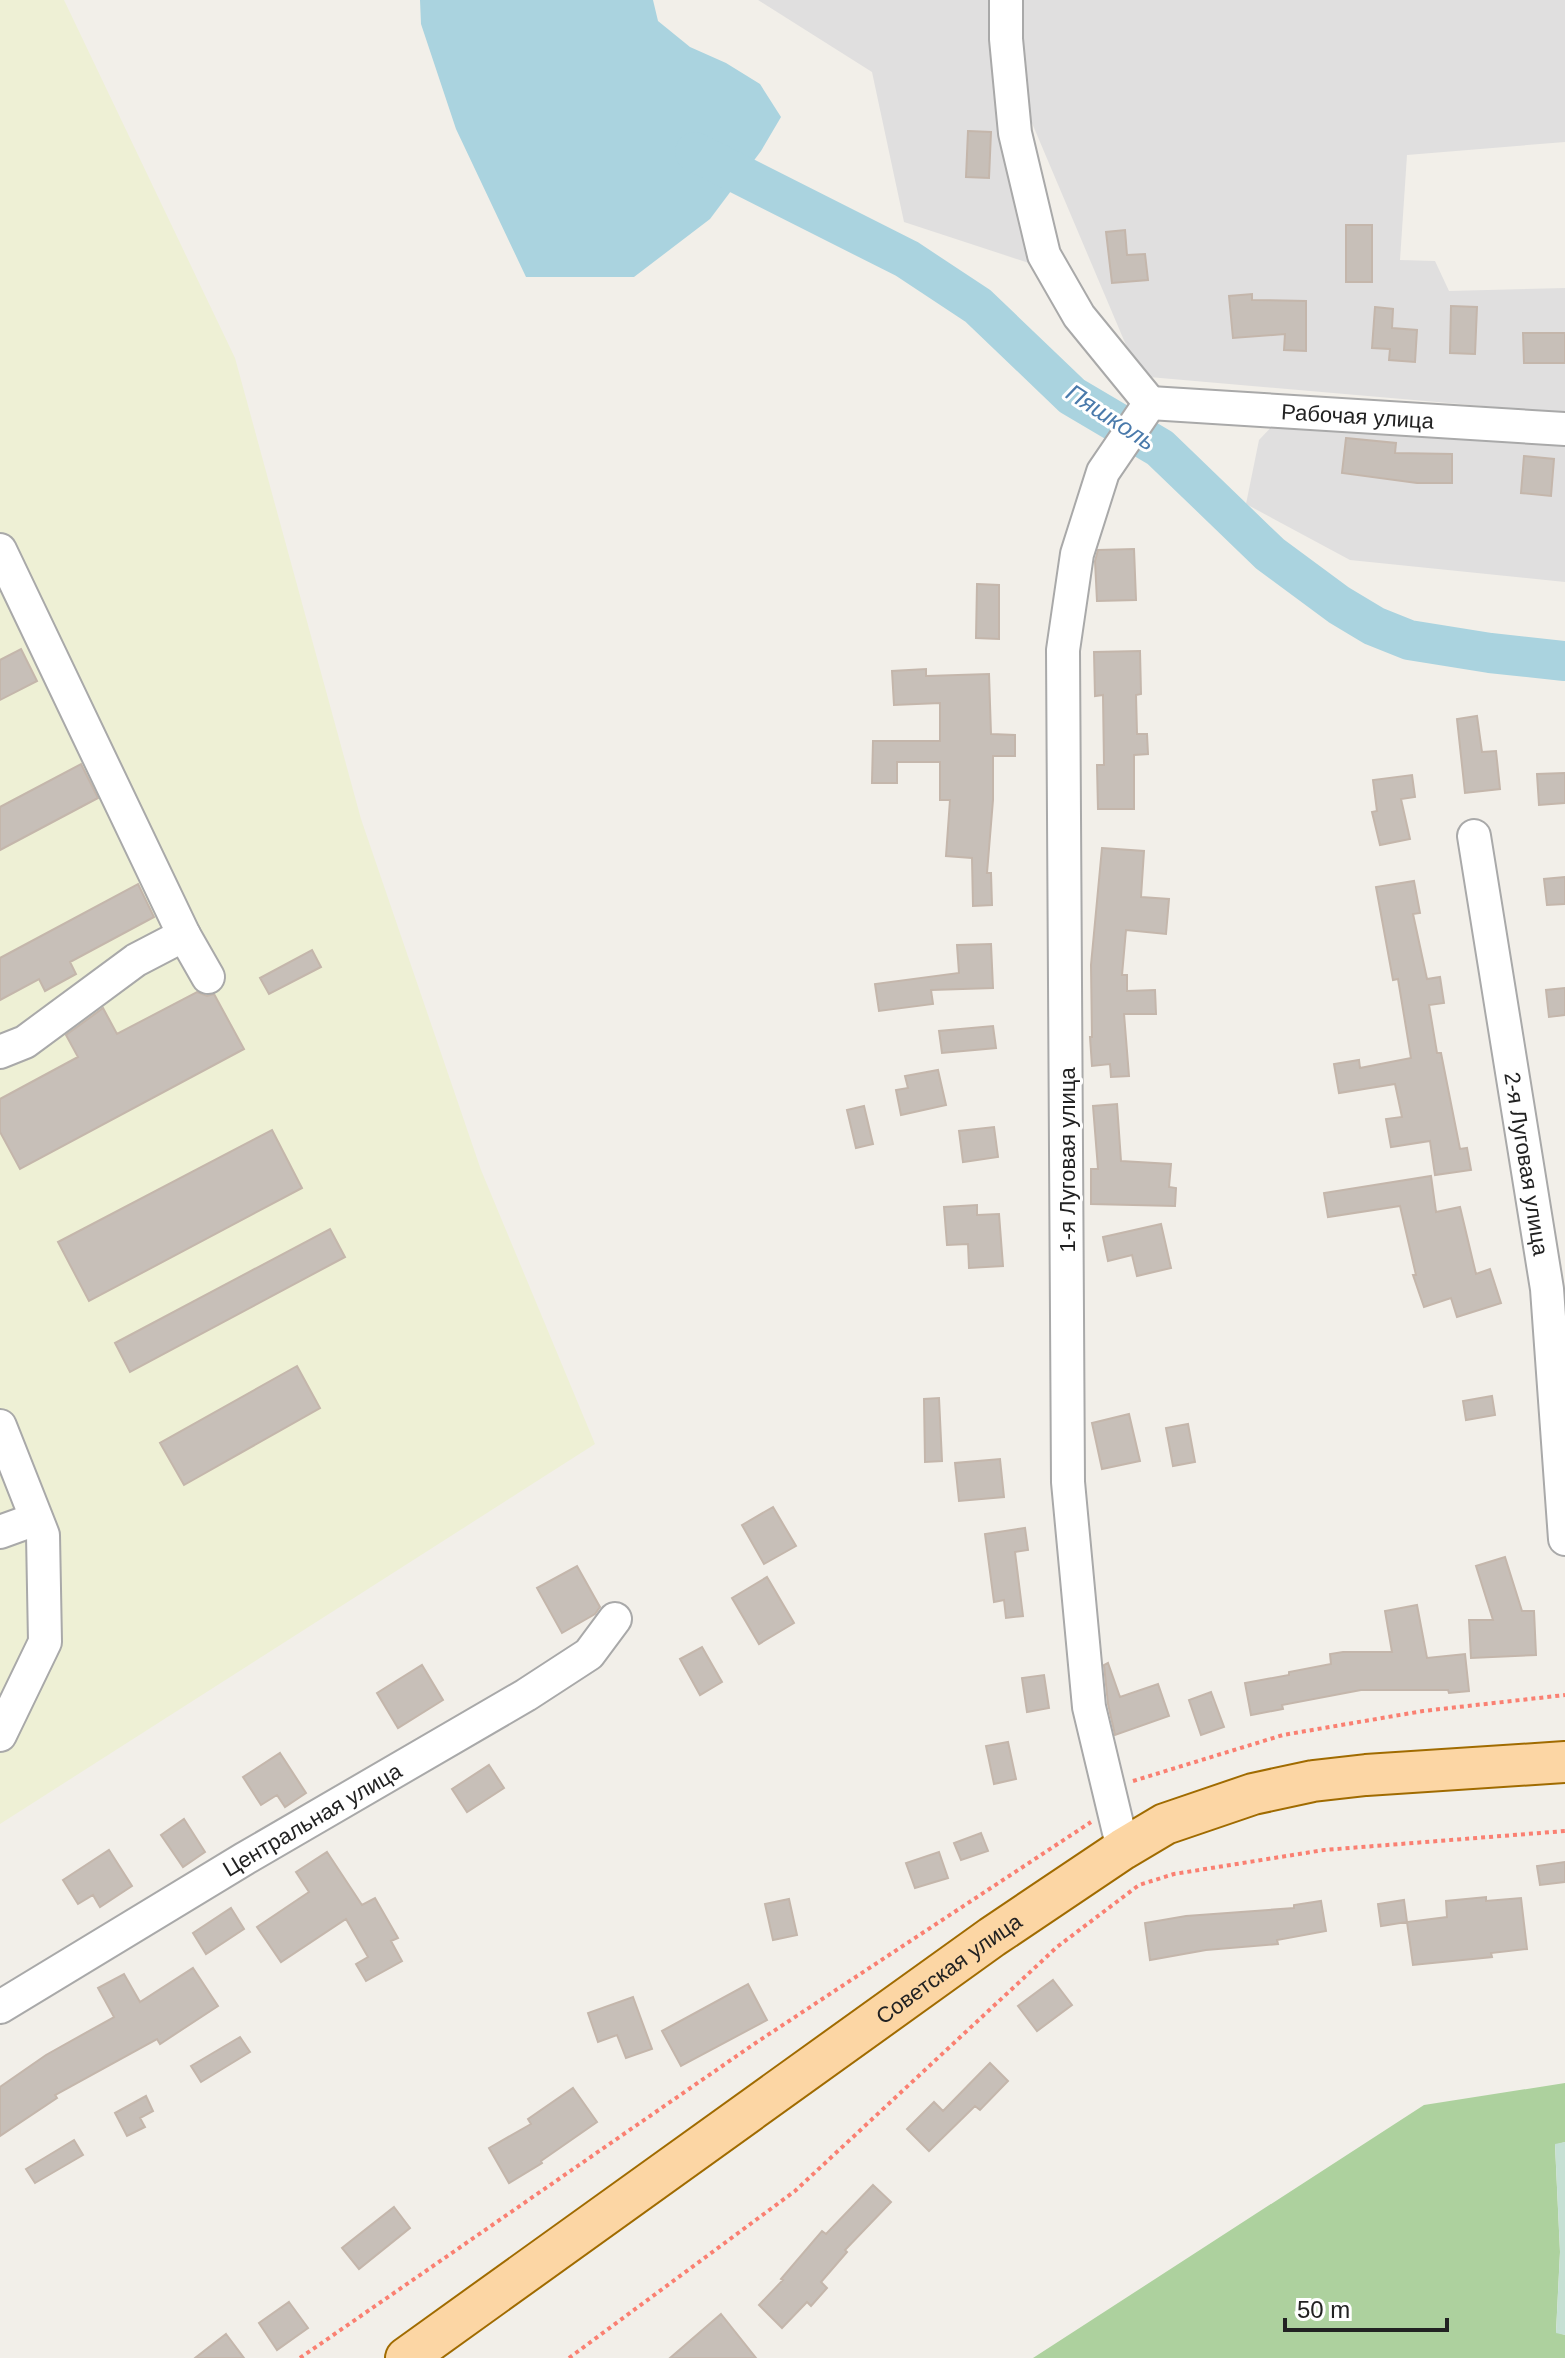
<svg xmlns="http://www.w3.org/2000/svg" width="1565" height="2358" viewBox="0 0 1565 2358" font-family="Helvetica,sans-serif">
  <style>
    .residential { fill: #e0dfdf }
    .farmland { fill: #eef0d5 }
    .forest { fill: #add19e }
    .wetland { fill: #c6e0d4 }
    .water { fill: #aad3df }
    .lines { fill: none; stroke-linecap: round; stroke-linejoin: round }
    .river { stroke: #aad3df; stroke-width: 40 }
    .building { fill: #c7bfb8; stroke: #c4b6ab; stroke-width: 2 }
    .minor-casing { stroke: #a9a9a9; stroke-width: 36 }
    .major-casing { stroke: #a06b00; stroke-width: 44 }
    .path { stroke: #fa8072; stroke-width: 4; stroke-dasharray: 4 4; stroke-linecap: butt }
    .minor { stroke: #fff; stroke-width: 32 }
    .major { stroke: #fcd6a4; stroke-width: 40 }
    .labels { text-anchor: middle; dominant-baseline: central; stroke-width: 6; stroke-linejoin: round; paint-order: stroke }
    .street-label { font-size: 22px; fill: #222; stroke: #fff }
    .water-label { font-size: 24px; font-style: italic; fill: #4a7aab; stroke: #fff }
  </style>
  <rect width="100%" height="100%" fill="#f2efe9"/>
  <!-- residential -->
  <path class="residential" d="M758 0H1001L1035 265 904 222 872 72Z
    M1016 0H1565V142L1407 155 1400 260 1435 261 1449 291 1565 288V413L1149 377 1134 364 1015 83Z
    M1277 421 1565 429V582L1350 560 1246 504 1259 440Z"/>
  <!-- farmland -->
  <path class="farmland" d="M0 0H64L235 358 361 819 481 1170 595 1444 0 1824Z"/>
  <!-- forest -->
  <path class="forest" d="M1565 2083V2142L1555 2145 1560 2252 1556 2332 1565 2335V2358H1033L1424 2105Z"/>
  <!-- wetland -->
  <path class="wetland" d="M1565 2142V2335L1556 2333 1560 2252 1555 2144Z"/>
  <!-- water -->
  <path class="water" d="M420 0H653L658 21 690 47 726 63 760 84 781 117 761 151 710 219 634 277H526L456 129 421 24Z"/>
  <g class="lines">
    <!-- river -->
    <path class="river" d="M695 152 907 259 978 306 1072 396 1160 448 1270 554 1339 605 1374 626 1409 640 1490 653 1565 661"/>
  </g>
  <!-- building -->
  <path class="building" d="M968 131 991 132 989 178 966 177Z
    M1346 225H1372V282H1346Z
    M1125 230 1127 255 1145 254 1148 280 1112 283 1106 232Z
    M1252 294V300L1306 301V351L1284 350 1285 334 1233 338 1229 296Z
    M1451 306 1477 307 1475 354 1450 353Z
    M1375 307 1393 309 1392 328 1417 330 1415 362 1389 360 1390 349 1372 348Z
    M1523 333H1565V363H1524Z
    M1346 438 1396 443 1395 453 1452 454V483H1417L1342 473Z
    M1524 456 1554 459 1551 496 1521 493Z
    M1134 549 1136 600 1097 601 1095 561 1098 550Z
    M977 584 999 585V639L976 638Z
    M21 649 37 681 0 700V660Z
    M1140 651 1141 694 1136 695 1137 734H1147L1148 754 1134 755V809H1098L1097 765H1104L1103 695 1095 696 1094 652Z
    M926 669V676L989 674 991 734 1015 735V756H993V800L987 873H991L992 905 973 906 972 858 946 856 950 800H940V762H897V783H872L873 741H940V703L894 705 892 671Z
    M1477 716 1482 752 1496 751 1500 789 1465 793 1457 719Z
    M81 764 98 798 0 850V807Z
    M1565 773V803L1539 805 1537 774Z
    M1412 775 1415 797 1401 799 1410 839 1380 845 1372 812 1377 811 1373 780Z
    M1102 848 1144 851 1141 897 1169 899 1166 934 1126 930 1122 975H1127V991L1155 990 1156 1014H1124L1129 1076 1111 1077 1110 1064 1092 1066 1090 1037H1092L1091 965Z
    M1565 877V904L1547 905 1544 879Z
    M1414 881 1420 913 1413 914 1427 979 1440 977 1444 1003 1429 1005 1437 1053H1441L1460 1149 1467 1148 1471 1170 1435 1175 1430 1141 1391 1147 1386 1119 1402 1117 1395 1084 1339 1093 1334 1064 1359 1060 1360 1068 1411 1058 1398 979 1393 980 1376 887Z
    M138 884 154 917 70 962 76 974 45 991 39 979 0 1000V958Z
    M991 944 993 988 931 990 933 1004 879 1011 875 984 959 973 957 945Z
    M312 950 321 967 269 994 260 978Z
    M1565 988V1015L1549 1017 1546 990Z
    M197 992 207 996 214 994 244 1049 20 1169 0 1132V1099L78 1057 66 1035 103 1008 117 1034Z
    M993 1026 996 1048 942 1053 939 1031Z
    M938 1070 946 1105 901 1115 896 1090 908 1088 905 1076Z
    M1117 1104 1121 1161 1171 1164 1169 1187 1176 1188 1175 1206 1091 1204V1169H1098L1093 1106Z
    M864 1106 873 1144 856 1148 847 1110Z
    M994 1127 998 1157 963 1162 959 1131Z
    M272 1130 302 1188 89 1301 58 1242Z
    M1431 1176 1436 1212 1460 1207 1476 1274 1490 1269 1501 1303 1457 1317 1451 1298 1424 1307 1413 1275H1416L1400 1206 1328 1217 1324 1193Z
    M977 1205V1215L999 1214 1003 1266 969 1268 968 1244 947 1245 944 1207Z
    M1161 1224 1171 1268 1137 1276 1132 1255 1108 1261 1103 1237Z
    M330 1229 345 1257 130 1372 115 1343Z
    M297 1366 320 1408 184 1485 160 1443Z
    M1492 1396 1495 1415 1466 1420 1463 1401Z
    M939 1398 942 1461 925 1462 924 1399Z
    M1129 1414 1140 1461 1102 1469 1092 1423Z
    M1188 1424 1195 1462 1173 1466 1166 1428Z
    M1000 1459 1004 1497 959 1501 955 1463Z
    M773 1507 796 1546 764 1564 742 1525Z
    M1025 1528 1028 1550 1015 1552 1023 1616 1006 1618 1004 1600 994 1602 985 1534Z
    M1505 1557 1522 1611H1534L1536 1655 1471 1658 1469 1620H1493L1476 1566Z
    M577 1566 600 1607 595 1614 562 1633 537 1588Z
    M767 1577 794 1623 759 1644 732 1598Z
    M1417 1605 1427 1658 1465 1654 1469 1691 1449 1693 1448 1690H1361L1282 1705 1283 1709 1251 1715 1245 1683 1289 1675V1672L1331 1664 1330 1654 1343 1652H1392L1385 1611Z
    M702 1647 722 1682 700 1695 680 1659Z
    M1108 1663 1120 1697 1158 1684 1169 1716 1115 1735 1108 1704 1104 1665Z
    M422 1665 443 1700 398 1728 377 1693Z
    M1044 1675 1049 1708 1027 1712 1022 1678Z
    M1211 1692 1224 1727 1201 1735 1189 1700Z
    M1008 1742 1016 1779 994 1784 986 1746Z
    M280 1753 306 1793 285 1807 277 1795 261 1805 243 1777Z
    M489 1765 504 1788 467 1812 452 1789Z
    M184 1819 205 1852 183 1867 161 1835Z
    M981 1833 988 1851 961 1860 954 1843Z
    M109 1850 132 1886 100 1907 93 1895 78 1904 63 1880Z
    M327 1852 362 1905 375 1898 398 1938 391 1941 402 1961 366 1981 356 1964 368 1957 346 1919 281 1962 257 1927 309 1892 296 1872Z
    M939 1852 948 1878 915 1888 906 1863Z
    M1565 1862V1882L1540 1885 1537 1866Z
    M1486 1897V1901L1521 1898 1527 1949 1491 1953 1492 1957 1413 1965 1407 1922 1447 1917 1446 1901Z
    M789 1899 797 1935 773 1940 765 1904Z
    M1404 1900 1407 1922 1381 1926 1378 1904Z
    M1321 1901 1326 1931 1277 1940 1278 1944 1206 1950 1150 1960 1145 1923 1186 1916 1294 1908V1905Z
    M231 1908 244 1929 206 1954 193 1933Z
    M193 1968 218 2006 160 2044 157 2039 55 2095 57 2098 0 2136V2087L46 2055 114 2017 98 1988 124 1974 140 2002Z
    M1053 1980 1072 2005 1037 2031 1018 2006Z
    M748 1984 767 2020 681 2066 662 2031Z
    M633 1997 652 2049 626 2058 617 2035 598 2042 588 2013Z
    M240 2037 250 2052 201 2082 191 2066Z
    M990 2063 1008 2081 980 2110 975 2106 929 2151 907 2129 934 2102 943 2111Z
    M573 2088 597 2122 541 2161 542 2163 509 2183 489 2148 531 2124 528 2119Z
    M146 2096 153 2111 140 2118 145 2127 127 2136 115 2113Z
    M74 2140 83 2155 35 2183 26 2169Z
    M873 2185 891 2202 845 2250 847 2252 821 2282 827 2288 811 2306 807 2302 782 2328 759 2305 783 2280 781 2279 822 2231 826 2234Z
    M394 2207 410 2228 359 2269 342 2248Z
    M289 2302 308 2328 277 2350 259 2323Z
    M721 2314 756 2358H670Z
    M226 2334 244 2358H195Z"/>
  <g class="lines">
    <!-- minor casing -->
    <g class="minor-casing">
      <g id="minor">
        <path d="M1006 0V39L1015 133 1044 255 1079 316 1150 403"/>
        <path id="s1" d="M1150 403 1565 429"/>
        <path d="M0 550 184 935 136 960 25 1042 0 1052"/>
        <path id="s2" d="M1474 836 1547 1289 1565 1539"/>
        <path d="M184 935 208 977"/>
        <path d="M0 1426 43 1535 45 1642 0 1735"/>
        <path d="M0 1532 36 1519"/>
        <path d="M1123 1849 1089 1707 1068 1482 1063 650 1077 554 1103 472 1150 403"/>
        <path id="s3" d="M0 2007 244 1859 526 1695 589 1654 615 1619"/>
      </g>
    </g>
    <!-- major casing -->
    <g class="major-casing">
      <g id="major">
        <path id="s4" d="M406 2358 992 1937 1123 1849 1165 1824 1253 1794 1313 1781 1366 1775 1565 1762"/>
      </g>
    </g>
    <!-- path -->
    <path class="path" d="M1133 1781 1283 1735 1423 1711 1565 1695
      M300 2358 754 2044 1091 1822
      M569 2358 795 2191 1057 1947 1139 1885 1174 1874 1324 1850 1565 1831"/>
    <!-- minor -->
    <use href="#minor" class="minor"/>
    <!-- major -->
    <use href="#major" class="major"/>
  </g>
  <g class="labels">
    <!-- street labels -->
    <g class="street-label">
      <text stroke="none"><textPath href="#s1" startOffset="208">Рабочая улица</textPath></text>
      <text transform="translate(1067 1160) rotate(-90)">1-я Луговая улица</text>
      <text stroke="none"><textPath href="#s2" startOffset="332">2-я Луговая улица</textPath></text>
      <text stroke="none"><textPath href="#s3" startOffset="364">Центральная улица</textPath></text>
      <text stroke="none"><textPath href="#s4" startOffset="668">Советская улица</textPath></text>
    </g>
    <!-- water labels -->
    <g class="water-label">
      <text transform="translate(1111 417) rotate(33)">Пяшколь</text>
    </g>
  </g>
  <!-- scale -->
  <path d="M1285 2318v12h162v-12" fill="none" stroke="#222222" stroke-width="4"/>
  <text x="1297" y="2318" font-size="24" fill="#222222" stroke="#ffffff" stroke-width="6" paint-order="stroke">50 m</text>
</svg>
